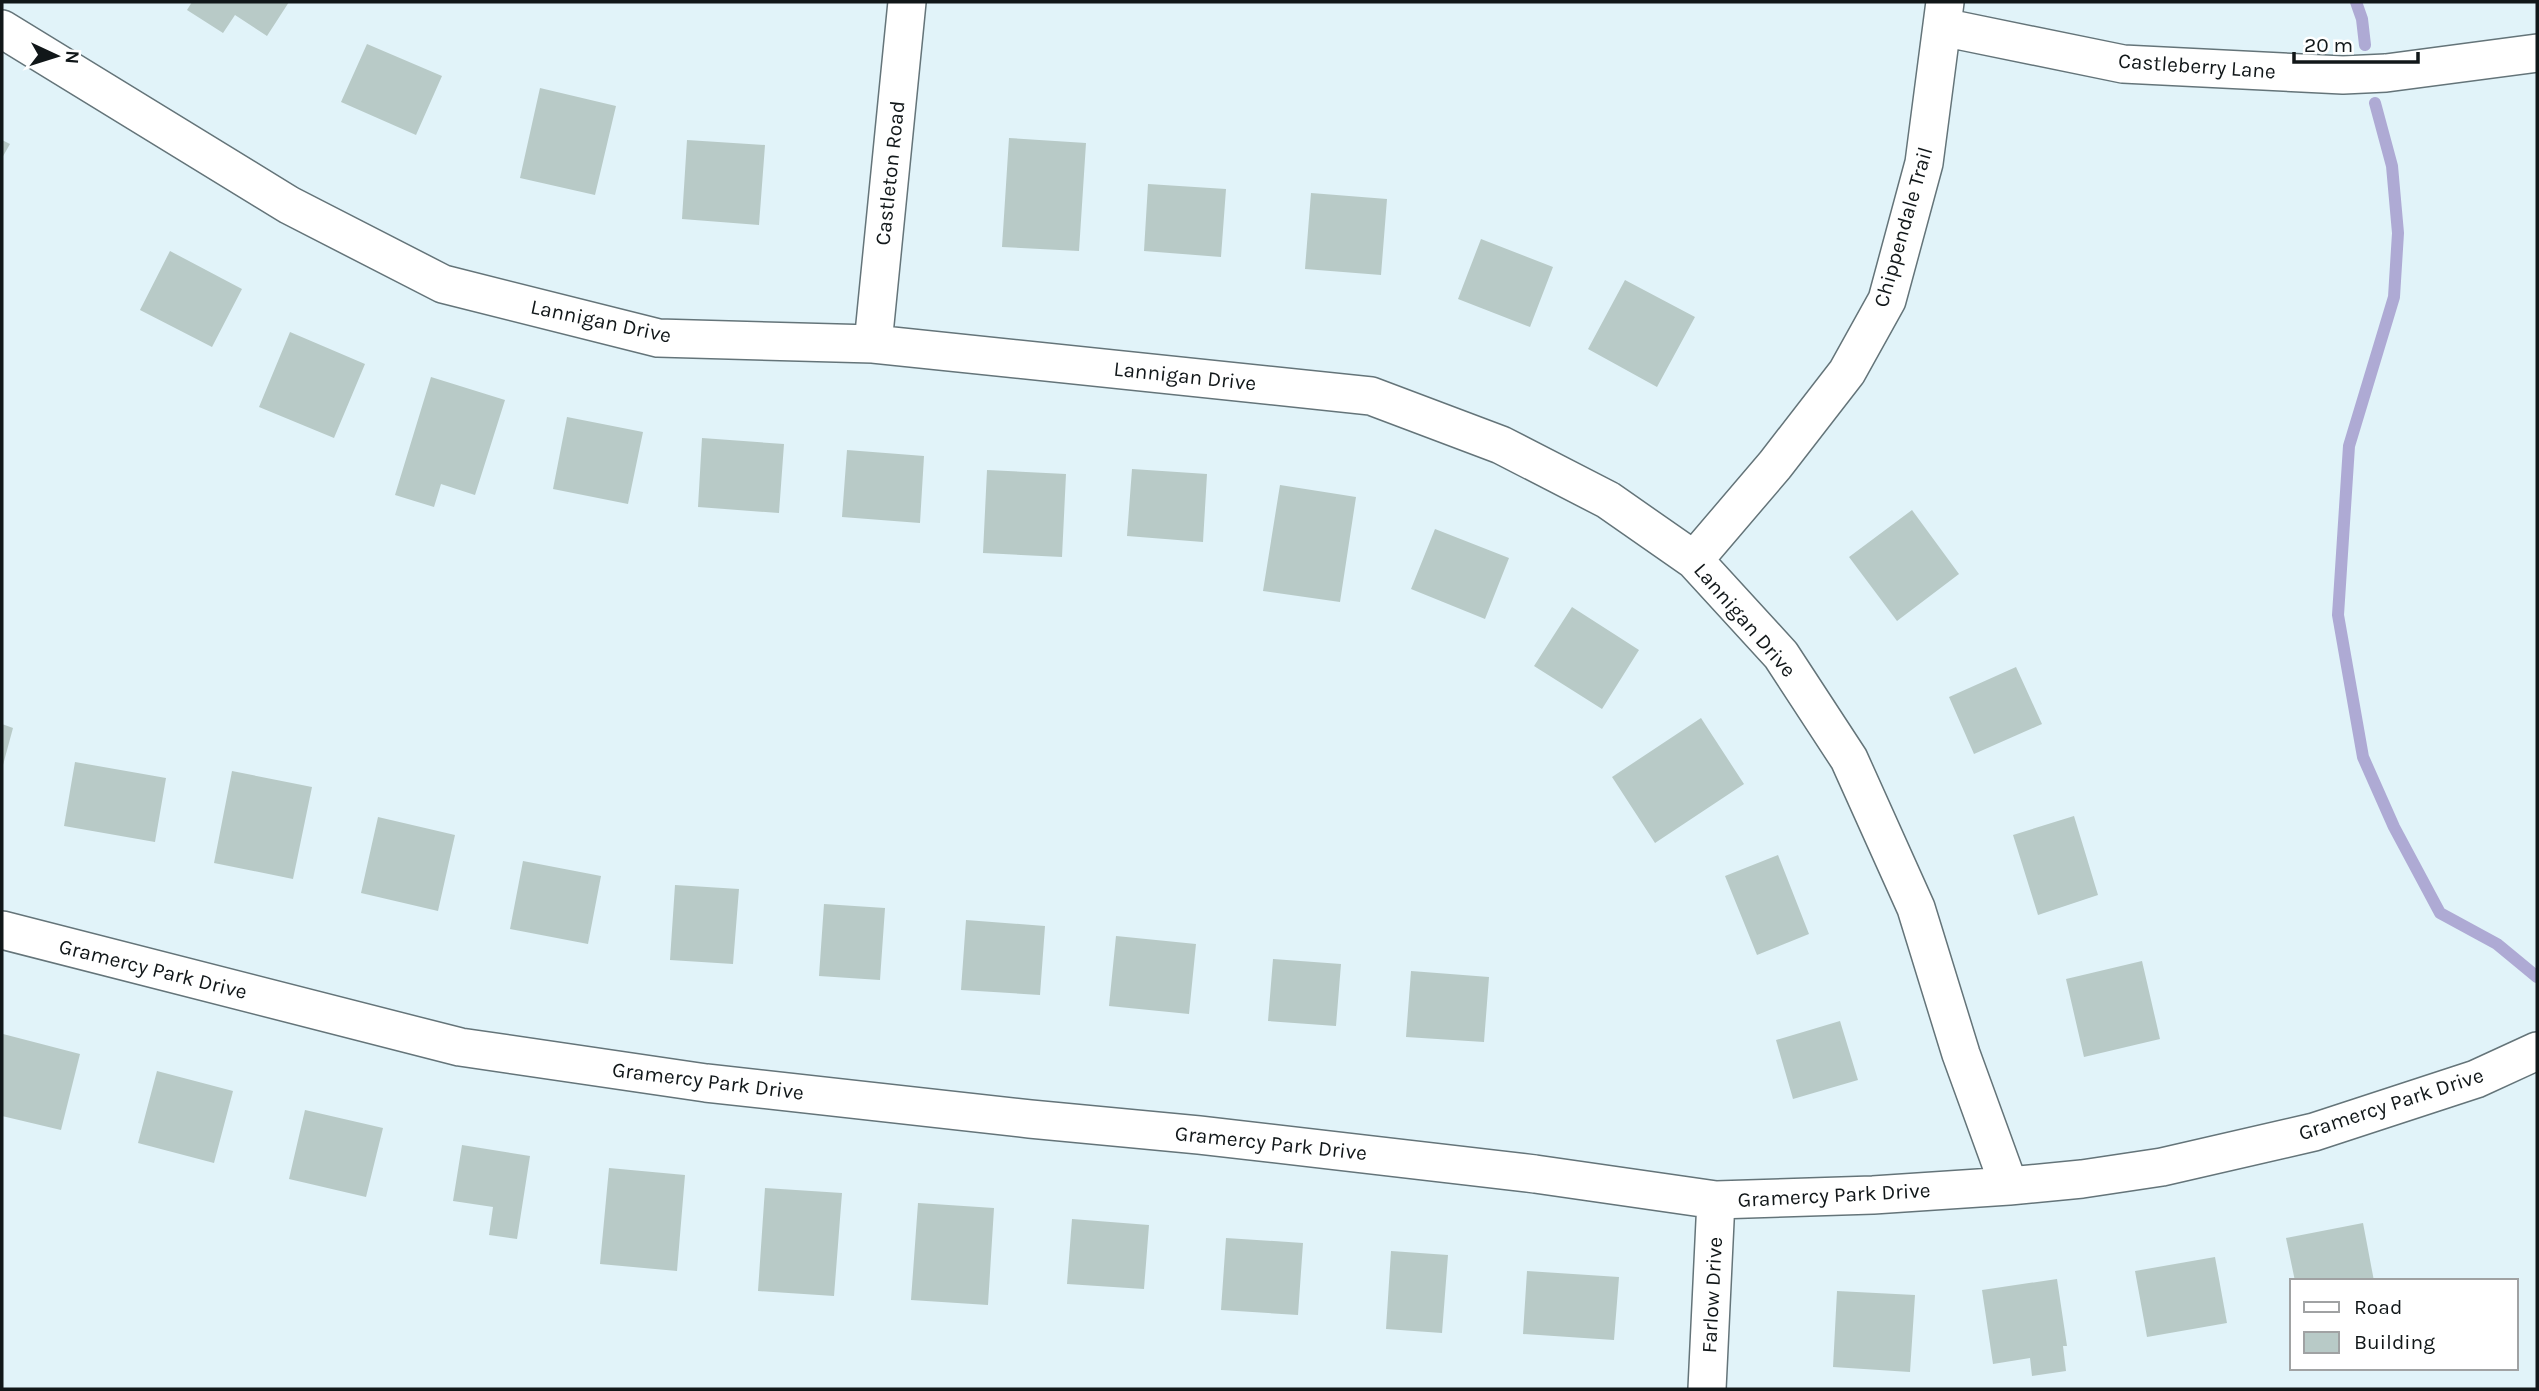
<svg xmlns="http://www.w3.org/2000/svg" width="2539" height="1391" viewBox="0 0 2539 1391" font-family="Karla,sans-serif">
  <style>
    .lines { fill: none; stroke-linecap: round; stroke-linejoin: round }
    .stream { stroke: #aeaad4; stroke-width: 12 }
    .building { fill: #b8cac7 }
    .minor-casing { stroke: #647479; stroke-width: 40 }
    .minor { stroke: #fff; stroke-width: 37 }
    .labels { text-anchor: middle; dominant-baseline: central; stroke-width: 6; stroke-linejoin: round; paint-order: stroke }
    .street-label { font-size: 21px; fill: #111719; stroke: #fff }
  </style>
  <rect width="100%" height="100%" fill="#e1f3f9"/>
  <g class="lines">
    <!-- stream -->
    <path class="stream" d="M2356 2 2362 19 2365 45
      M2375 103 2392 166 2398 233 2394 297 2349 446 2338 615 2363 757 2394 827 2440 913 2497 944 2537 977"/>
  </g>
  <!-- building -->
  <path class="building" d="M192 2H289L267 36 235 15 223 33 187 10Z
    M367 44 442 76 416 135 341 102Z
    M540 88 616 106 595 195 520 178Z
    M1009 138 1086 143 1079 251 1002 247Z
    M2 140 10 144 2 158Z
    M687 140 765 145 759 225 682 219Z
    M1148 184 1226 189 1221 257 1144 251Z
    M1311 193 1387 199 1381 275 1305 269Z
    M1481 239 1553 267 1530 327 1458 299Z
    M170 251 242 289 212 347 140 310Z
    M1625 280 1695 317 1657 387 1588 349Z
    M290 332 365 364 334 438 259 407Z
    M431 377 505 400 475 495 441 484 434 507 395 495Z
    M567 417 643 432 628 504 553 489Z
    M702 438 784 444 779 513 698 507Z
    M847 450 924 456 920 523 842 517Z
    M1132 469 1207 474 1203 542 1127 536Z
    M987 470 1066 474 1062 557 983 553Z
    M1280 485 1356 497 1340 602 1263 591Z
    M1912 510 1959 574 1897 621 1849 557Z
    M1435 529 1509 558 1485 619 1411 589Z
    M1572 607 1639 650 1602 709 1534 666Z
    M2016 667 2042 724 1974 754 1949 697Z
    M1701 718 1744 784 1655 843 1612 777Z
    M2 724 13 728 3 765H2Z
    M75 762 166 778 155 842 64 826Z
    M232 771 312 787 293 879 214 863Z
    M2074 816 2098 895 2038 915 2013 835Z
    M378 817 455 835 438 911 361 893Z
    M1778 855 1809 934 1757 955 1725 876Z
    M523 861 601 876 588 944 510 929Z
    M675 885 739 889 733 964 670 960Z
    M824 904 885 908 880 980 819 976Z
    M966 920 1045 926 1040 995 961 990Z
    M1116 936 1196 944 1189 1014 1109 1006Z
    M1273 959 1341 964 1336 1026 1268 1021Z
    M2142 961 2160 1039 2084 1057 2066 979Z
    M1411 971 1489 977 1484 1042 1406 1037Z
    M1840 1021 1858 1080 1793 1099 1776 1040Z
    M3 1034 80 1054 61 1130 2 1116Z
    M157 1071 233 1091 214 1163 138 1143Z
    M305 1110 383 1128 366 1197 289 1179Z
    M462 1145 530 1156 517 1239 489 1235 493 1207 453 1201Z
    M609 1168 685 1175 677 1271 600 1264Z
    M765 1188 842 1193 834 1296 758 1291Z
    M918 1203 994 1208 988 1305 911 1300Z
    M1072 1219 1149 1225 1144 1289 1067 1284Z
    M2363 1223 2374 1281H2295L2286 1238Z
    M1226 1238 1303 1243 1298 1315 1221 1310Z
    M1391 1251 1448 1255 1442 1333 1386 1329Z
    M2215 1257 2227 1323 2147 1337 2135 1271Z
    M1527 1271 1619 1277 1614 1340 1523 1334Z
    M2057 1279 2067 1346H2063L2066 1371 2032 1376 2030 1358 1993 1364 1982 1290Z
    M1837 1291 1915 1295 1910 1372 1833 1367Z"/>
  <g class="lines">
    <!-- minor casing -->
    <g class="minor-casing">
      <path id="minor" d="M1942 27 2123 64 2343 75 2386 73 2537 53
        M2 29 289 205 443 284 658 338 873 344 1371 396 1501 445 1608 500 1694 560 1781 655 1849 759 1916 908 1961 1054 2009 1186
        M873 344 907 2
        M1694 560 1775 465 1847 372 1887 300 1924 163 1945 2
        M2 930 460 1047 706 1083 1030 1119 1199 1135 1535 1174 1716 1200 1873 1195 2009 1186 2082 1179 2162 1167 2314 1132 2476 1079 2537 1051
        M1707 1389 1716 1200"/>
    </g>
    <!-- minor -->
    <use href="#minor" class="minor"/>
  </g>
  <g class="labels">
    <!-- street labels -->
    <g class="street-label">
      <text transform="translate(2197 66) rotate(4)">Castleberry Lane</text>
      <text transform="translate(890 173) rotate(-84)">Castleton Road</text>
      <text transform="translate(1903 227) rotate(-74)">Chippendale Trail</text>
      <text transform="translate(601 321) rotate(12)">Lannigan Drive</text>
      <text transform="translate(1185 376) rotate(6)">Lannigan Drive</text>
      <text transform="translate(1745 620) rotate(49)">Lannigan Drive</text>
      <text transform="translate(153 969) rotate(14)">Gramercy Park Drive</text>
      <text transform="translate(708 1081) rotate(7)">Gramercy Park Drive</text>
      <text transform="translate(2391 1104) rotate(-18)">Gramercy Park Drive</text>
      <text transform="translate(1271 1143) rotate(6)">Gramercy Park Drive</text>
      <text transform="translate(1834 1195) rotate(-3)">Gramercy Park Drive</text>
      <text transform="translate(1712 1295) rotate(-87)">Farlow Drive</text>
    </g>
  </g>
  <!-- border -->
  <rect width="2539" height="1391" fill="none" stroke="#111719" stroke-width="7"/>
  <!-- legend -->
  <rect x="2290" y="1279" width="228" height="91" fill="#ffffff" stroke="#a0a2a3" stroke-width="2"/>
  <rect x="2304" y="1302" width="35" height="10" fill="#ffffff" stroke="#a0a2a3" stroke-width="2"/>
  <text x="2354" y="1314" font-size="21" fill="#111719">Road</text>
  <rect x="2304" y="1332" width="35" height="21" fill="#b8cac7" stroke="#a0a2a3" stroke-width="2"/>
  <text x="2354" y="1349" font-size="21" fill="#111719">Building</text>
  <!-- north arrow -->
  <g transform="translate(56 56) rotate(94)" stroke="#ffffff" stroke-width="5" paint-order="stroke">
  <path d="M0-5L12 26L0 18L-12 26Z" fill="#111719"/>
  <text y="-10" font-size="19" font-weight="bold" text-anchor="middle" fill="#111719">N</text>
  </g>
  <!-- scale -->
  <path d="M2294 52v10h124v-10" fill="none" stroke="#111719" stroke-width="3.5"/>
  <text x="2304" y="52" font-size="21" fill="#111719" stroke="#ffffff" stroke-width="5" paint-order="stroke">20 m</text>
</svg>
